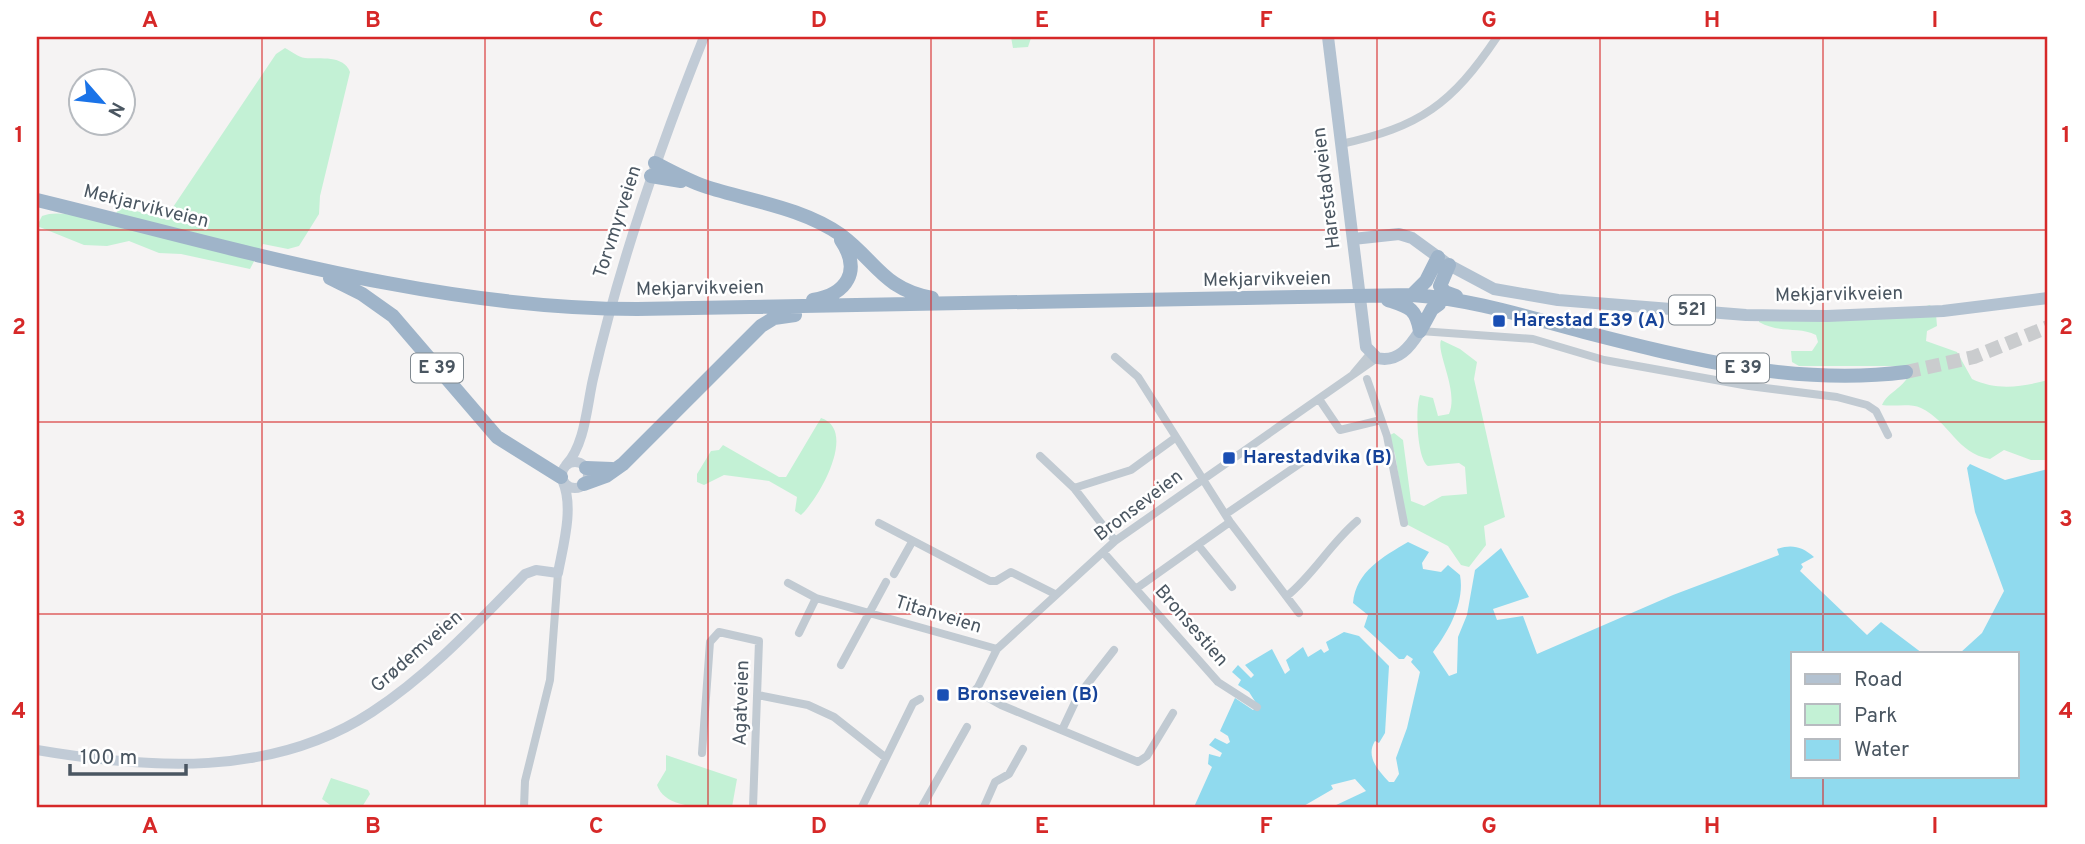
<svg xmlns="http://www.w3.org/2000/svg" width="2085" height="844" viewBox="0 0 2085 844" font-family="Overpass,sans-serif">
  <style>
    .green { fill: #c3f1d5 }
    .water { fill: #90daee }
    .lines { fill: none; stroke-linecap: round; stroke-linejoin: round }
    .trunk-tunnel { stroke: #caccce; stroke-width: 14; stroke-dasharray: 14 7; stroke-linecap: butt }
    .minor { stroke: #c1cad2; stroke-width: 8 }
    .secondary { stroke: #c1cbd6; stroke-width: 10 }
    .primary { stroke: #b3c2d1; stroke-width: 12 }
    .trunk { stroke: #9fb4c9; stroke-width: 14 }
    .grid { fill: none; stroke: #d62828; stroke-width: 2; stroke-opacity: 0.55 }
    .transit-dot { fill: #1a4fb4; stroke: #fff; stroke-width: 2.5 }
    .labels { text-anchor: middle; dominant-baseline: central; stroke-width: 5; stroke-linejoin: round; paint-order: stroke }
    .shield { fill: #fff; stroke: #808990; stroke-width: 2 }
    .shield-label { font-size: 18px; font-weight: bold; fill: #4a5661 }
    .street-label { font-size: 19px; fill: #4a5661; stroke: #fff }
    .transit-label { font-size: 19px; font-weight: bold; fill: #164399; stroke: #fff; text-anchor: start }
    .neatline { fill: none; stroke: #d62828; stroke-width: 2.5 }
    .grid-label { font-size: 23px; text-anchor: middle; font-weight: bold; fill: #d62828 }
  </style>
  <rect width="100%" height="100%" fill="#f5f3f3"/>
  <!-- green -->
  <path class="green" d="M1011 37H1031V38L1028 47 1013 48Z
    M285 48C291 51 298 57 305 58 320 59 344 55 350 72L320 196 319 214 299 246 288 249 263 244 250 269 181 254 159 253 129 241 107 246 84 245 37 226 42 216C61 208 91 221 114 221L118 208 122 207 165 219 276 54Z
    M1930 305 1936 314 1937 326 1927 331 1926 341 1957 352 1972 379C1997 391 2022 387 2048 380V460H2031L2004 450 1990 459C1956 453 1950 422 1921 408 1910 403 1894 407 1882 405 1888 392 1902 389 1909 375L1900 366H1799L1792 362 1791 351H1812L1818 342 1816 335C1798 326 1781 334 1759 322V318L1778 312 1919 308Z
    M1441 340 1460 349 1477 362 1474 379 1505 517 1484 526 1486 545 1469 567 1461 565 1448 546 1406 524 1395 454 1388 436 1394 433 1403 440 1411 501 1424 506 1442 496 1467 494 1465 467 1459 463 1428 466C1417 460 1415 407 1420 395L1433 398 1438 416 1449 414C1459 391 1436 353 1441 340Z
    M821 418C858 430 819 499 801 515L795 511 797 497 769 481 724 475 704 485 697 482V474L711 451 719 450 723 445 779 477H786Z
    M666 755 737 779 732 807C709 807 666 811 657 785L666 770Z
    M331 778 368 790 370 794 362 807H333L322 799Z"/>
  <!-- water -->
  <path class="water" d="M1970 464 2005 480 2048 469V807H1332L1366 791 1355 779 1331 785 1333 789 1302 807H1194L1212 767 1208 764 1209 754 1220 757 1222 753 1209 745 1215 738 1227 744 1230 742 1228 736 1220 731 1235 698 1253 710 1258 706 1249 692 1238 685 1241 680 1232 672 1238 665 1251 678 1254 675 1245 665 1272 649 1285 674 1290 670 1286 660 1303 647 1308 657 1321 649 1324 653 1329 650 1326 642 1344 632 1359 636 1389 666 1385 733 1379 743 1375 741C1365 757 1379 771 1389 782H1394L1399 774 1396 758 1407 728 1420 672 1411 662 1413 659 1407 655 1404 659H1399L1364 627 1368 615 1353 603C1356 571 1383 557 1408 542L1429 552 1422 563 1423 569 1441 572 1448 565 1460 575C1465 602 1449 631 1433 652L1449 676 1457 673 1458 637 1467 615 1475 570 1501 548 1529 597 1493 609 1497 620 1523 616 1537 654 1673 595 1779 555 1777 549C1791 544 1802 546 1814 557L1801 564 1803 567 1800 571 1867 635 1881 622 1922 653H1793V776H2017V653H1960L1982 633 2004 591 1975 512 1967 468Z"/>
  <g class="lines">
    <!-- trunk-tunnel -->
    <path class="trunk-tunnel" d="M1906 372 1974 357 2048 327"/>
    <!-- minor -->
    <path class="minor" d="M1341 144C1420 127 1452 104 1497 37
      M1420 331 1533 339 1604 360 1749 386 1837 397 1867 405 1876 411 1888 435
      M1115 357 1138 377 1230 522 1299 613
      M1354 373 1370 354
      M1367 379 1387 436 1404 523
      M1319 399 1340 430 1381 420
      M1040 456 1074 488 1115 541
      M1074 488 1131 470 1175 438
      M1226 514 1311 456
      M879 523 990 581H996L1011 572 1055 594
      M1198 545 1232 587
      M1103 552 1218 682 1257 707
      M894 574 912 542
      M788 583 816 598 997 649
      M1137 588 1230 522
      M1287 596C1314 574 1330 544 1357 521
      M799 633 816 598
      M841 665 886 582
      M976 691 1001 705 1138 762 1147 756 1173 713
      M758 695 808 705 834 717 886 758
      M970 695 978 687 997 649 1115 541 1377 358
      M1062 730 1078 696 1114 650
      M702 753 710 642 719 632 759 641 753 807
      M524 807 525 781 550 680 558 573
      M862 807 913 703 920 699
      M922 807 967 727
      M984 807 995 782 1009 774 1023 749"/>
    <!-- secondary -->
    <path class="secondary" d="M562 475a13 13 0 1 1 26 0a13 13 0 1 1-26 0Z
      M566 465C585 445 587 405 593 379 620 261 659 149 704 37
      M37 750C148 769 272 778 372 712 430 674 477 623 525 574L536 570 558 573C563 546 574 508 563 482"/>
    <!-- primary -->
    <path class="primary" d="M1328 37 1366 347 1377 358C1398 363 1410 347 1420 331
      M1353 239 1399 234 1412 238 1449 265 1494 289 1558 300 1746 315 1827 316 1943 311 2048 298"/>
    <!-- trunk -->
    <path class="trunk" d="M655 163C671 171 687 180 704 186 749 201 801 207 841 235 876 261 883 289 932 298
      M651 176 681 181
      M37 200C235 248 432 309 637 309L1412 295C1472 299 1527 317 1584 332 1689 359 1797 386 1906 372
      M1449 265 1440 286 1445 292 1456 296
      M330 278 362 294 393 316 497 437 561 477
      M1412 295 1426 281 1438 257
      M813 300C847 294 862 271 841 240
      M1388 300C1409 307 1416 308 1420 331
      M1420 331 1432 309 1439 304
      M586 468 612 469
      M584 484 606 476 623 464 761 326 774 318 795 315"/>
  </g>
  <!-- grid -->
  <path class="grid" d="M262 37V807M485 37V807M708 37V807M931 37V807M1154 37V807M1377 37V807M1600 37V807M1823 37V653M37 230H2048M37 422H2048M37 614H2048M1823 776V807"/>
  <!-- markers -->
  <g class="transit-dot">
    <rect x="1492" y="314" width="14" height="14" rx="3.5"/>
    <rect x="1222" y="451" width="14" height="14" rx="3.5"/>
    <rect x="936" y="688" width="14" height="14" rx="3.5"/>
  </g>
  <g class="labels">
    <!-- shield labels -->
    <g class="shield">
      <rect x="1669" y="295.5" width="46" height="29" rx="5"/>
      <rect x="411" y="353.5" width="52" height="29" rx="5"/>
      <rect x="1717" y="353.5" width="52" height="29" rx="5"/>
    </g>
    <g class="shield-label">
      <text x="1692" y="310">521</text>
      <text x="437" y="368">E 39</text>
      <text x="1743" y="368">E 39</text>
    </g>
    <!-- street labels -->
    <g class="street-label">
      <text transform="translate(1327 188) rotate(-97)">Harestadveien</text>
      <text transform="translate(146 207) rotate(14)">Mekjarvikveien</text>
      <text transform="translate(618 222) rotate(-72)">Torvmyrveien</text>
      <text transform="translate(1267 280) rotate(-1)">Mekjarvikveien</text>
      <text transform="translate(700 289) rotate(-1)">Mekjarvikveien</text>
      <text transform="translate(1839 295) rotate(-1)">Mekjarvikveien</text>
      <text transform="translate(1139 506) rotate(-37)">Bronseveien</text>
      <text transform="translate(938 615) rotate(17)">Titanveien</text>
      <text transform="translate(1191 626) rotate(49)">Bronsestien</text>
      <text transform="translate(417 652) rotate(-41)">Grødemveien</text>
      <text transform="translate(742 703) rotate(-88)">Agatveien</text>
    </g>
    <!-- transit labels -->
    <g class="transit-label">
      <text x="1513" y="321">Harestad E39 (A)</text>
      <text x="1243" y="458">Harestadvika (B)</text>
      <text x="957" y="695">Bronseveien (B)</text>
    </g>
  </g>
  <!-- border -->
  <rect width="2085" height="844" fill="none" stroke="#ffffff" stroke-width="77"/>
  <!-- legend -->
  <rect x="1791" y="652" width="228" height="126" fill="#ffffff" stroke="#b7bbc0" stroke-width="2"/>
  <rect x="1805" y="674" width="35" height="10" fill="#b3c2d1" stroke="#b7bbc0" stroke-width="2"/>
  <text x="1854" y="686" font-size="21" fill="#4a5661">Road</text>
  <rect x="1805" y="704" width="35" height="21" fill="#c3f1d5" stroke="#b7bbc0" stroke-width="2"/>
  <text x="1854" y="722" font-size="21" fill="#4a5661">Park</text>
  <rect x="1805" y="739" width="35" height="21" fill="#90daee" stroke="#b7bbc0" stroke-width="2"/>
  <text x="1854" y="756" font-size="21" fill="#4a5661">Water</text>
  <!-- north arrow -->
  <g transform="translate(102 102) rotate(118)"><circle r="33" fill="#ffffff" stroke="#b7bbc0" stroke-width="2"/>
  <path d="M0-5L12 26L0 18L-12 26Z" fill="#1a73e8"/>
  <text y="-10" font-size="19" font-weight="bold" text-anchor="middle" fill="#4a5661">N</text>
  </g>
  <!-- scale -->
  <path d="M70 764v10h116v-10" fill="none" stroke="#4a5661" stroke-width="3.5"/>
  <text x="80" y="764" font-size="21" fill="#4a5661" stroke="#ffffff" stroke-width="5" paint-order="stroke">100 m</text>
  <rect x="38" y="38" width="2008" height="768" class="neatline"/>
  <g class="grid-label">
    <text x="150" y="27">A</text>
    <text x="373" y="27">B</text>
    <text x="596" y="27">C</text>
    <text x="819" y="27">D</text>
    <text x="1042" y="27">E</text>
    <text x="1266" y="27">F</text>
    <text x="1489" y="27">G</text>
    <text x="1712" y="27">H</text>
    <text x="1935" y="27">I</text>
    <text x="19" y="142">1</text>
    <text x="2066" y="142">1</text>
    <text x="19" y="334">2</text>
    <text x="2066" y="334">2</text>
    <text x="19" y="526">3</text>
    <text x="2066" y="526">3</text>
    <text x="19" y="718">4</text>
    <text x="2066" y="718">4</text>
    <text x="150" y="833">A</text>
    <text x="373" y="833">B</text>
    <text x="596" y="833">C</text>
    <text x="819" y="833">D</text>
    <text x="1042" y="833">E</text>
    <text x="1266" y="833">F</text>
    <text x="1489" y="833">G</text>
    <text x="1712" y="833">H</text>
    <text x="1935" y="833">I</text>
  </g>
</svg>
